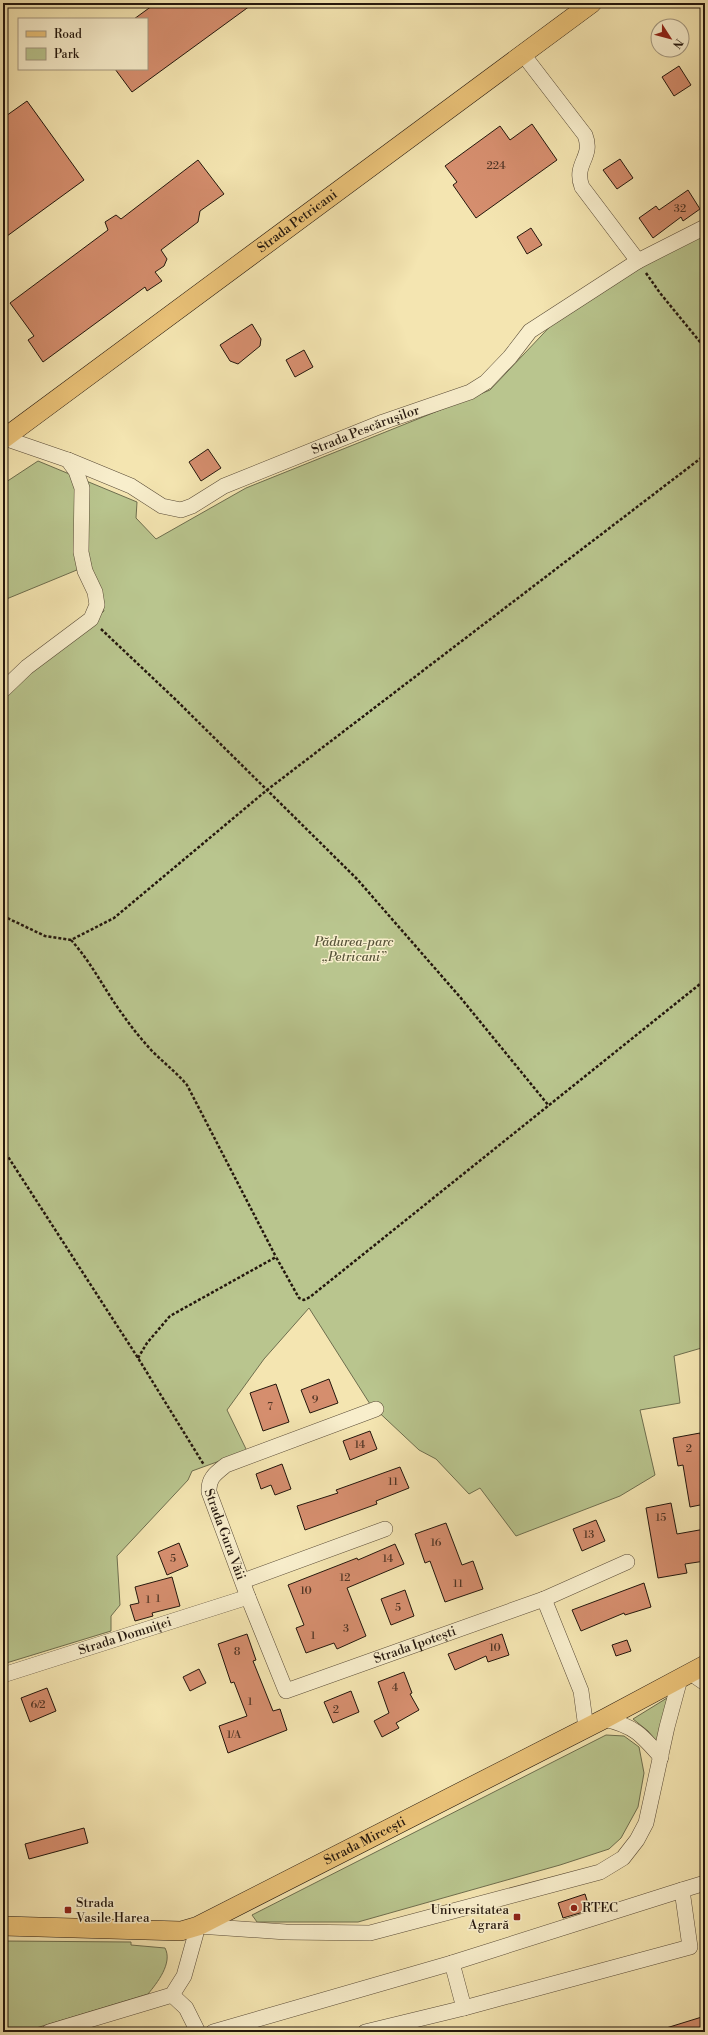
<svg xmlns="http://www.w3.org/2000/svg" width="708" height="2035" viewBox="0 0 708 2035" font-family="'Libre Bodoni',serif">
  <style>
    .green { fill: #b9c58e; stroke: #6e6e4e }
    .building { fill: #d58e6e; stroke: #24170d }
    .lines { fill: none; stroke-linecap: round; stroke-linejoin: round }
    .minor-casing { stroke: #584a36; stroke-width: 16 }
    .major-casing { stroke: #24170d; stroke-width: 20 }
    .path { stroke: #24170d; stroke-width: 2.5; stroke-dasharray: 3 2; stroke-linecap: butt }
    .minor { stroke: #f8eecc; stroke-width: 15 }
    .major { stroke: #eac278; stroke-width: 19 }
    .poi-dot { fill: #8f2418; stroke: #f8eecc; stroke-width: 1.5 }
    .labels { text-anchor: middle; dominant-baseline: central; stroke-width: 3; stroke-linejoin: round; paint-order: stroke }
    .number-label { font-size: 11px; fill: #503525 }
    .street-label { font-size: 13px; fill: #24170d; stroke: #f8eecc }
    .park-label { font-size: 13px; font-style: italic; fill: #58543a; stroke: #f8eecc }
    .poi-label { font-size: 13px; fill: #24170d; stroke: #f8eecc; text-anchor: start }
  </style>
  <rect width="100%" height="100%" fill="#f4e5b1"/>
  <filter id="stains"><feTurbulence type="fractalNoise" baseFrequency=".005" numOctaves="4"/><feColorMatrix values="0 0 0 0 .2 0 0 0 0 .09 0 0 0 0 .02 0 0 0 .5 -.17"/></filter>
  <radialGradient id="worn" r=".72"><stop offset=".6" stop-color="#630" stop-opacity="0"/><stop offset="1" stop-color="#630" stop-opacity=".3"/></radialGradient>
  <!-- green -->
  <path class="green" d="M705 234V1347L674 1356 680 1403 640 1410 655 1475 620 1496 516 1536 480 1488 469 1494 436 1459 419 1450 370 1404 309 1308 264 1359 227 1410 247 1451 192 1471 188 1480 117 1556 120 1605 111 1616V1631L3 1664V697L104 611 89 565 4 600 3 484 38 461 137 502 136 518 156 539 246 488 490 390 559 317 638 266Z
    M667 1698V1699L658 1743 648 1731 633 1719Z
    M606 1735 624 1736 639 1747 644 1773 638 1807 621 1838 609 1849 560 1865 358 1922H257L252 1915Z
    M3 1941 131 1942V1945L165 1948C173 1963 157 1983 148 1994L23 2032H3Z"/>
  <!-- building -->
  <path class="building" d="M156 3H254L132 92 115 69H147V19H134Z
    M679 66 691 85 674 96 662 77Z
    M27 101 84 180 3 239V118Z
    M532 124 557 160 476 218 453 185 457 182 445 166 500 126 510 140Z
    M620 159 633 178 617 189 603 170Z
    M198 160 224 194 200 211 198 222 161 250 167 259 164 266 155 272 162 281 147 291 145 287 43 362 28 340 34 336 10 303 108 230 105 222 116 215 121 219Z
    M688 190 700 209 683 221 681 217 653 238 639 218 656 206 659 210Z
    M531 228 542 245 527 254 517 237Z
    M252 324 261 339 260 346 238 364 230 361 220 345Z
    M304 350 313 367 295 377 286 360Z
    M208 449 221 468 201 481 189 462Z
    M329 1379 338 1403 310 1413 301 1390Z
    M276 1384 289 1422 263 1431 250 1393Z
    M370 1431 377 1449 350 1460 343 1441Z
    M700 1433 705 1462V1504L690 1507 683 1465 678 1466 673 1438Z
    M282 1464 291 1489 275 1495 271 1485 261 1489 256 1474Z
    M400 1467 409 1488 376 1501 377 1504 305 1530 297 1506 338 1493 336 1490Z
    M671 1503 677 1534 705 1529V1561L685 1564 687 1573 658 1578 646 1508Z
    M596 1520 605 1541 582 1551 573 1529Z
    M446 1523 462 1565 473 1561 483 1589 445 1602 430 1561 425 1563 415 1534Z
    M179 1543 188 1566 167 1575 158 1552Z
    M395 1544 404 1564 347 1588 366 1636 337 1649 334 1643 306 1653 296 1628 304 1625 288 1585 357 1558 358 1560Z
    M172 1577 180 1606 152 1613 153 1616 135 1621 130 1605 139 1603 135 1587Z
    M644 1583 651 1607 625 1615 624 1613 581 1631 572 1610Z
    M405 1590 414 1616 391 1625 381 1599Z
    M247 1634 256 1660 253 1661 273 1711 280 1709 287 1730 228 1753 219 1726 247 1716 234 1682 231 1683 218 1644Z
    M502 1634 509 1655 488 1662 486 1656 455 1670 448 1654Z
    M627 1640 631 1651 616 1656 612 1645Z
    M199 1669 206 1683 190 1691 183 1677Z
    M404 1672 412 1693 410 1694 419 1710 396 1723 399 1728 382 1737 374 1721 389 1713 378 1682Z
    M47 1688 56 1711 30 1722 21 1698Z
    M351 1691 359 1712 333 1723 324 1702Z
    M84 1828 88 1843 29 1859 25 1844Z
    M585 1894 590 1910 563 1918 558 1903Z
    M705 2016V2032H663V2029Z"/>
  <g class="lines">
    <!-- minor casing -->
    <g class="minor-casing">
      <g id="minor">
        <path d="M522 53 585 135C594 158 573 163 582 187L638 261"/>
        <path id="s1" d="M68 460 131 486 162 506 181 510 192 506 224 486 383 422 470 392 486 382 510 357 530 331 638 261 705 227"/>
        <path d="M3 690 27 667 91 619 97 605 95 592 85 571 81 552 82 488 76 471 68 460 4 438"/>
        <path id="s2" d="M376 1409 226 1465C216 1473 208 1478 209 1492L248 1597 286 1691 544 1599 627 1562"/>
        <path d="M243 1581 385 1529"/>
        <path d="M544 1599 581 1691 586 1728"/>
        <path d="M692 1674 705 1683"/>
        <path id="s3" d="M3 1675 248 1597"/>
        <path d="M604 1719C634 1726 641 1734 661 1757"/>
        <path d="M452 1963 464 2008"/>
        <path d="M172 1995 186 2008 198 2032"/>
        <path d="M49 2032 172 1995 184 1976 198 1926 286 1932 370 1933 600 1872 623 1858 637 1840 646 1823 667 1727 680 1679"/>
        <path d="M213 2032 452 1963 682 1890"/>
        <path d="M365 2032 464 2008 690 1947 682 1890 705 1883"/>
      </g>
    </g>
    <!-- major casing -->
    <g class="major-casing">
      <g id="major">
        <path id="s4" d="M3 439 592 3"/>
        <path id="s5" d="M3 1926 181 1931 198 1926 604 1719 705 1665"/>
      </g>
    </g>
    <!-- path -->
    <path class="path" d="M646 273 660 293 705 348
      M101 629 175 699 357 879 460 997 549 1106
      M3 916 45 936 71 940 114 918 267 790 705 455
      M71 940C92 963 105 991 123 1015 132 1028 142 1040 152 1051 164 1063 176 1072 187 1085L276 1257
      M3 1149 138 1358 204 1465
      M138 1358 147 1343 170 1316 276 1257 299 1298 304 1300 310 1297 705 980"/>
    <!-- minor -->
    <use href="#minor" class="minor"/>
    <!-- major -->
    <use href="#major" class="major"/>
  </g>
  <!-- markers -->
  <g class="poi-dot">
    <circle cx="574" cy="1908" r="4"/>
    <rect x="64" y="1906" width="8" height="8" rx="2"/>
    <rect x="513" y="1913" width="8" height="8" rx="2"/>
  </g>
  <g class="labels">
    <!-- number labels -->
    <g class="number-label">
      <text x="496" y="166">224</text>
      <text x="680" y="209">32</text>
      <text x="315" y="1400">9</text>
      <text x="270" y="1407">7</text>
      <text x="360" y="1445">14</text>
      <text x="689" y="1449">2</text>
      <text x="393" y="1482">11</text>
      <text x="661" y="1518">15</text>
      <text x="589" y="1535">13</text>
      <text x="436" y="1543">16</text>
      <text x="173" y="1559">5</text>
      <text x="388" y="1559">14</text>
      <text x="345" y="1578">12</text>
      <text x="458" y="1584">11</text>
      <text x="306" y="1591">10</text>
      <text x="158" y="1599">1</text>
      <text x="148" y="1600">1</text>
      <text x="398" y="1608">5</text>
      <text x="346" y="1629">3</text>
      <text x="313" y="1636">1</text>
      <text x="495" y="1648">10</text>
      <text x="237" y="1652">8</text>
      <text x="395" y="1688">4</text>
      <text x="250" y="1702">1</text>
      <text x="38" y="1705">6/2</text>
      <text x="336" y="1710">2</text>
      <text x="234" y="1735">1/A</text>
    </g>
    <!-- street labels -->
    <g class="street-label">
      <text stroke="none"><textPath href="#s4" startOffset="366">Strada Petricani</textPath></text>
      <text stroke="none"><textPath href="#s1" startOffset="326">Strada Pescărușilor</textPath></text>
      <text stroke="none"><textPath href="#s2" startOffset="239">Strada Gura Văii</textPath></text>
      <text stroke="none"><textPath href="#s3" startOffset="128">Strada Domniței</textPath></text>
      <text stroke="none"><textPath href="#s2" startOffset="544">Strada Ipotești</textPath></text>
      <text stroke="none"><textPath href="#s5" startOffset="383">Strada Mircești</textPath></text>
    </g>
    <!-- park labels -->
    <g class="park-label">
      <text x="354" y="942">Pădurea-parc<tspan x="354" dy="15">„Petricani”</tspan></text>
    </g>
    <!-- poi labels -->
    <g class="poi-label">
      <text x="76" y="1903">Strada<tspan x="76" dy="15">Vasile Harea</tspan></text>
      <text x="582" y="1908">RTEC</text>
      <text x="509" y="1910" text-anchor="end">Universitatea<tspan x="509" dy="15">Agrară</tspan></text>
    </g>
  </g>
  <!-- margin -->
  <rect width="708" height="2035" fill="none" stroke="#f4e5b1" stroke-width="16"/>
  <rect x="4" y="4" width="700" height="2027" fill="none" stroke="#24170d" stroke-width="2"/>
  <rect x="8" y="8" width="692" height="2019" fill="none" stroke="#24170d"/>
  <!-- legend -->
  <rect x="18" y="18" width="130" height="52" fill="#f8eecc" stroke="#a39880"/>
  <rect x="26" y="31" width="20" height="6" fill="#eac278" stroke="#a39880"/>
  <text x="54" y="38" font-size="12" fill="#24170d">Road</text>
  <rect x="26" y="48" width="20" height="12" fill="#b9c58e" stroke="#a39880"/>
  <text x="54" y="58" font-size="12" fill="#24170d">Park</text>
  <!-- north arrow -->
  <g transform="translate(670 38) rotate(126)"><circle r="19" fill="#f8eecc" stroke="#a39880"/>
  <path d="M0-3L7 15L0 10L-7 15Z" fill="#8f2418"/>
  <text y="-6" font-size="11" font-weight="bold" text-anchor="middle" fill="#24170d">N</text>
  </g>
  <rect width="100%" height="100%" filter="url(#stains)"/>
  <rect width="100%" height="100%" fill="url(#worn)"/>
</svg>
